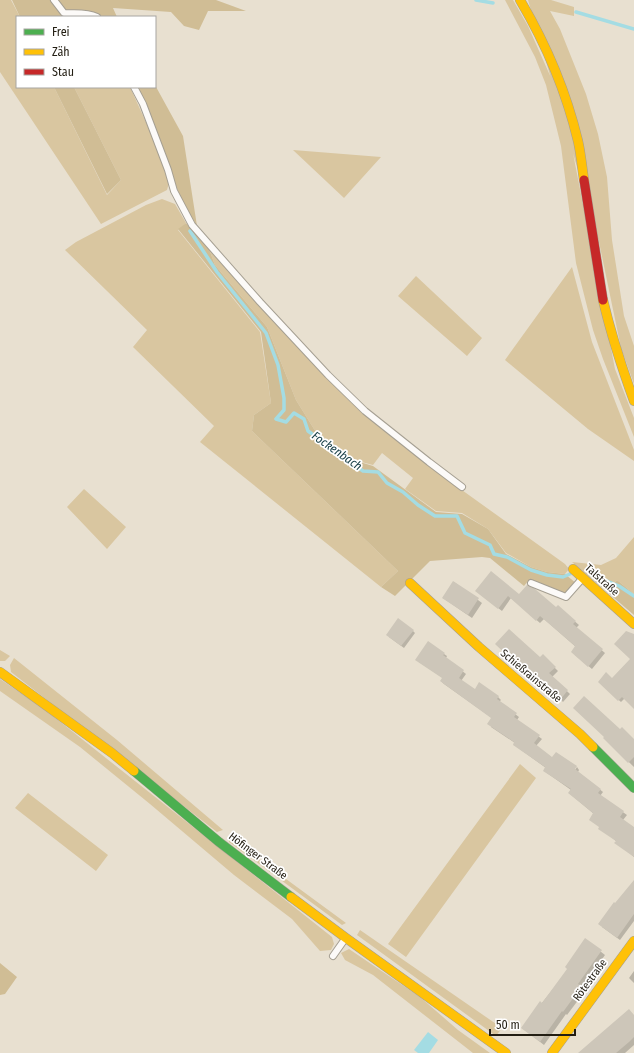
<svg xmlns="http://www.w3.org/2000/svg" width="634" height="1053" viewBox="0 0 634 1053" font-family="'Fira Sans Condensed',sans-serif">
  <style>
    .green { fill: #d9c6a0 }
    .forest { fill: #d0bd95 }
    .water { fill: #a4dce3 }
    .shadow { fill: #0003 }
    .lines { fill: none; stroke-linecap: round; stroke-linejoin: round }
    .stream { stroke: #a4dce3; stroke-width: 3.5 }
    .building { fill: #cdc6b9 }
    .lane-casing { stroke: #a59f92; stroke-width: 8 }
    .fast-casing { stroke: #a59f92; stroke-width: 10 }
    .slow-casing { stroke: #a59f92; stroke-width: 10 }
    .jam-casing { stroke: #a59f92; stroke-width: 10 }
    .lane { stroke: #fcfaf8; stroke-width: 6 }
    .fast { stroke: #4caf50; stroke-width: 9 }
    .slow { stroke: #ffc107; stroke-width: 9 }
    .jam { stroke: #c62828; stroke-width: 9 }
    .labels { text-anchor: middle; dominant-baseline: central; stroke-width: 3.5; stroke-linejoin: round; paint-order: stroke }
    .street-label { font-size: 11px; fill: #231e13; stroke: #fff }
    .water-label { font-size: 12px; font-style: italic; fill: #133b43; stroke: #fff }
  </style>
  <rect width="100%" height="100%" fill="#e8e0d0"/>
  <!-- green -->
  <path class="green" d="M0 0H11L20 17H17V87H54L107 195 121 180 74 87H130L154 140 169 183 167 190 101 224 0 72Z
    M505 0H513L528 26 564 107 615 369 634 418V437L603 359 593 330 576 263 561 146 546 85 535 57Z
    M528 0H551L574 7V16L550 11 560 29 586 94 598 134 607 177 612 240 624 316 634 346V384L621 348 599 242Z
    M293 150 381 157 344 198Z
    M162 199 175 204 186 223 178 230 260 332 271 403 254 415 252 431 398 571 381 587 200 442 214 426 133 347 147 330 65 250 76 242 146 205Z
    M209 249 325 377 362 413 434 470 565 564 569 569 565 574 547 572 531 567 506 553 488 529 462 513 436 511 405 489 413 478 382 453 373 465 350 459 314 429 296 400 267 327 215 265Z
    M572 267 592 342 634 450V461L588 429 505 360Z
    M416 276 482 338 467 356 398 296Z
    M84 489 126 527 107 549 67 507Z
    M634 537V594L617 580 607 592 572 562 601 565 616 558Z
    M0 650 10 656 5 661H0Z
    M14 658 117 740 223 830 217 832 11 672 10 665Z
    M0 679 44 709 332 937 334 944 331 950 320 951 292 919 234 875 150 804 80 747 0 691Z
    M520 764 536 778 406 957 388 944Z
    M28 793 108 855 96 871 15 808Z
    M229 837 346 923 342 925 229 842Z
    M360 930 502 1028 496 1036 357 935Z
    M349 949 420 997 458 1030 490 1053H473L373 975 345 960 341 953Z"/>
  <!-- forest -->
  <path class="forest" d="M12 0H216L246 11H208L199 30 184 26 171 12 113 8 117 17H20Z
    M155 85 183 136 197 226 181 199 145 102 136 87H155Z
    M54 87H74L121 180 107 194Z
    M186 223 209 249 215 265 267 327 296 400 314 429 350 459 373 466 436 512 462 514 488 529 506 554 531 567 547 572 565 574 577 584 565 596 528 581 524 586 490 558 482 557 430 561 395 596 381 587 398 571 252 431 254 415 271 403 261 332 178 229Z
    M617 580 634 594V615L607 592Z
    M0 963 17 977 5 994 0 995Z"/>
  <!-- water -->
  <path class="water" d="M428 1032 438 1040 429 1053H418L414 1050Z"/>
  <!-- shadow -->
  <path class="shadow" d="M454 582 482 603 472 618 443 598Z
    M480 594 519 595 557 609 558 607 579 625 576 628 605 653 592 669 575 655 576 647 544 619 540 623 511 598 502 611Z
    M413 631 415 633 404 648 389 637Z
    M634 635V707L625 698 621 702 599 682 612 679 631 659Z
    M496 644 540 659 543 656 558 671 552 677 570 694 563 702 561 700 560 702 519 662 517 664Z
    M444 654 447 656 446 658 466 674 461 681 475 690 498 697 501 700 499 702 519 717 517 720 542 739 536 746 573 773 577 767 579 770 578 772 603 792 600 796 627 815 623 820 634 829V857L600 827 594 814 569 793 571 790 547 773 546 768 517 747 515 743 491 727 492 718 444 684 441 681 443 678 419 662Z
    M620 730 634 740V767L604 738Z
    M634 882V921L620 940 602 927Z
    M586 940 605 955 582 988 585 991 567 1015 566 1014 544 1045 522 1028 569 969Z
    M634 971V983L629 978Z
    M634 1016V1045L625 1053H580Z"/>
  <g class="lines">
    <!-- stream -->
    <path class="stream" d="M476 0 493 3
      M576 12 634 29
      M190 231 217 272 266 333 278 365 284 398V410L276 419 286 422 294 413 304 419 308 431 363 471 378 472 387 483 403 492 418 505 435 516H457L465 533 490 545 494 554 507 557 531 570 547 575 563 577 570 574
      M590 574 619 586 634 596"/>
  </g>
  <!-- building -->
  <path class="building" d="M491 571 519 594 527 585 535 589 556 607 558 605 576 621 573 624 603 649 588 667 571 652 575 646 540 616 536 621 508 596 498 609 475 591Z
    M453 581 479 598 468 615 442 598Z
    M398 618 414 630 401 646 386 635Z
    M509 629 540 657 543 654 556 667 549 673 568 690 560 700 558 698 556 700 515 660 514 662 495 644Z
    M626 631 634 634V709L622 697 618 701 598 682 606 672 612 678 630 659 614 644Z
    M428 641 445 653 443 655 464 670 459 678 475 689 479 682 499 696 497 699 517 713 514 717 540 735 534 743 552 757 556 752 577 766 575 769 601 789 598 793 624 811 620 817 634 827V857L614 843 616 841 598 829 599 827 589 820 593 813 568 793 571 789 543 771 545 767 513 745 514 742 487 724 491 718 440 681 442 678 415 660Z
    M584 696 620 729 622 727 634 739V757L628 763 603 738 604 737 573 708Z
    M634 880V914L617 938 598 924 614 902 615 903Z
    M585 938 602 950 578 984 582 986 563 1012 562 1011 540 1042 521 1028 540 1001 542 1003 567 969 565 967Z
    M629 1009 634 1015V1037L629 1042 616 1053H578Z"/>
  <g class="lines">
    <!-- lane casing -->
    <g class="lane-casing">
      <path id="lane" d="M54 0 64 13C75 14 86 12 97 17
        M134 87 143 104 168 170 174 191 192 225 260 302 328 375 365 411 429 462 462 487
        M531 583 566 597 581 580
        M333 956 345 939"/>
    </g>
    <!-- fast casing -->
    <g class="fast-casing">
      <path id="fast" d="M593 747 634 788
        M134 771 219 842 291 897"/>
    </g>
    <!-- slow casing -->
    <g class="slow-casing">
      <path id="slow" d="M520 0C546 44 566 91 578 141 581 154 582 167 584 180
        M603 300C611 334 622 368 634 401
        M573 569 634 624
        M410 583 479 647 580 734 593 747
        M0 672 112 753 134 771
        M291 897 346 938 506 1053
        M552 1053 634 941"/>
    </g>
    <!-- jam casing -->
    <g class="jam-casing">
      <path id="jam" d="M584 180 603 300"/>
    </g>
    <!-- lane -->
    <use href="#lane" class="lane"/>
    <!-- fast -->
    <use href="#fast" class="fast"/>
    <!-- slow -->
    <use href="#slow" class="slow"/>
    <!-- jam -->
    <use href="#jam" class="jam"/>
  </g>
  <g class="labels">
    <!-- street labels -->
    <g class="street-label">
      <text transform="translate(602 580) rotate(42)">Talstraße</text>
      <text transform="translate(531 676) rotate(40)">Schießrainstraße</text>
      <text transform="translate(258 856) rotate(37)">Höfinger Straße</text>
      <text transform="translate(590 980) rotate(-54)">Rötestraße</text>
    </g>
    <!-- water labels -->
    <g class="water-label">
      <text transform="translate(337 451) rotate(35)">Fockenbach</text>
    </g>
  </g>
  <!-- legend -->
  <rect x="16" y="16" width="140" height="72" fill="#ffffff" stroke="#a7a5a1"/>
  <rect x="24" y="29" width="20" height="6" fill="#4caf50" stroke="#a7a5a1"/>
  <text x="52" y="36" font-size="12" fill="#231e13">Frei</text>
  <rect x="24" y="49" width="20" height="6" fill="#ffc107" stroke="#a7a5a1"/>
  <text x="52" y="56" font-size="12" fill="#231e13">Zäh</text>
  <rect x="24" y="69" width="20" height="6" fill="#c62828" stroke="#a7a5a1"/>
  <text x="52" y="76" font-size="12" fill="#231e13">Stau</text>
  <!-- scale -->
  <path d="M490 1029v6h85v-6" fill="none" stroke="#231e13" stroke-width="2"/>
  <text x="496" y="1029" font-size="12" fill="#231e13" stroke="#ffffff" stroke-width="3" paint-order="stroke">50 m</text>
</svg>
